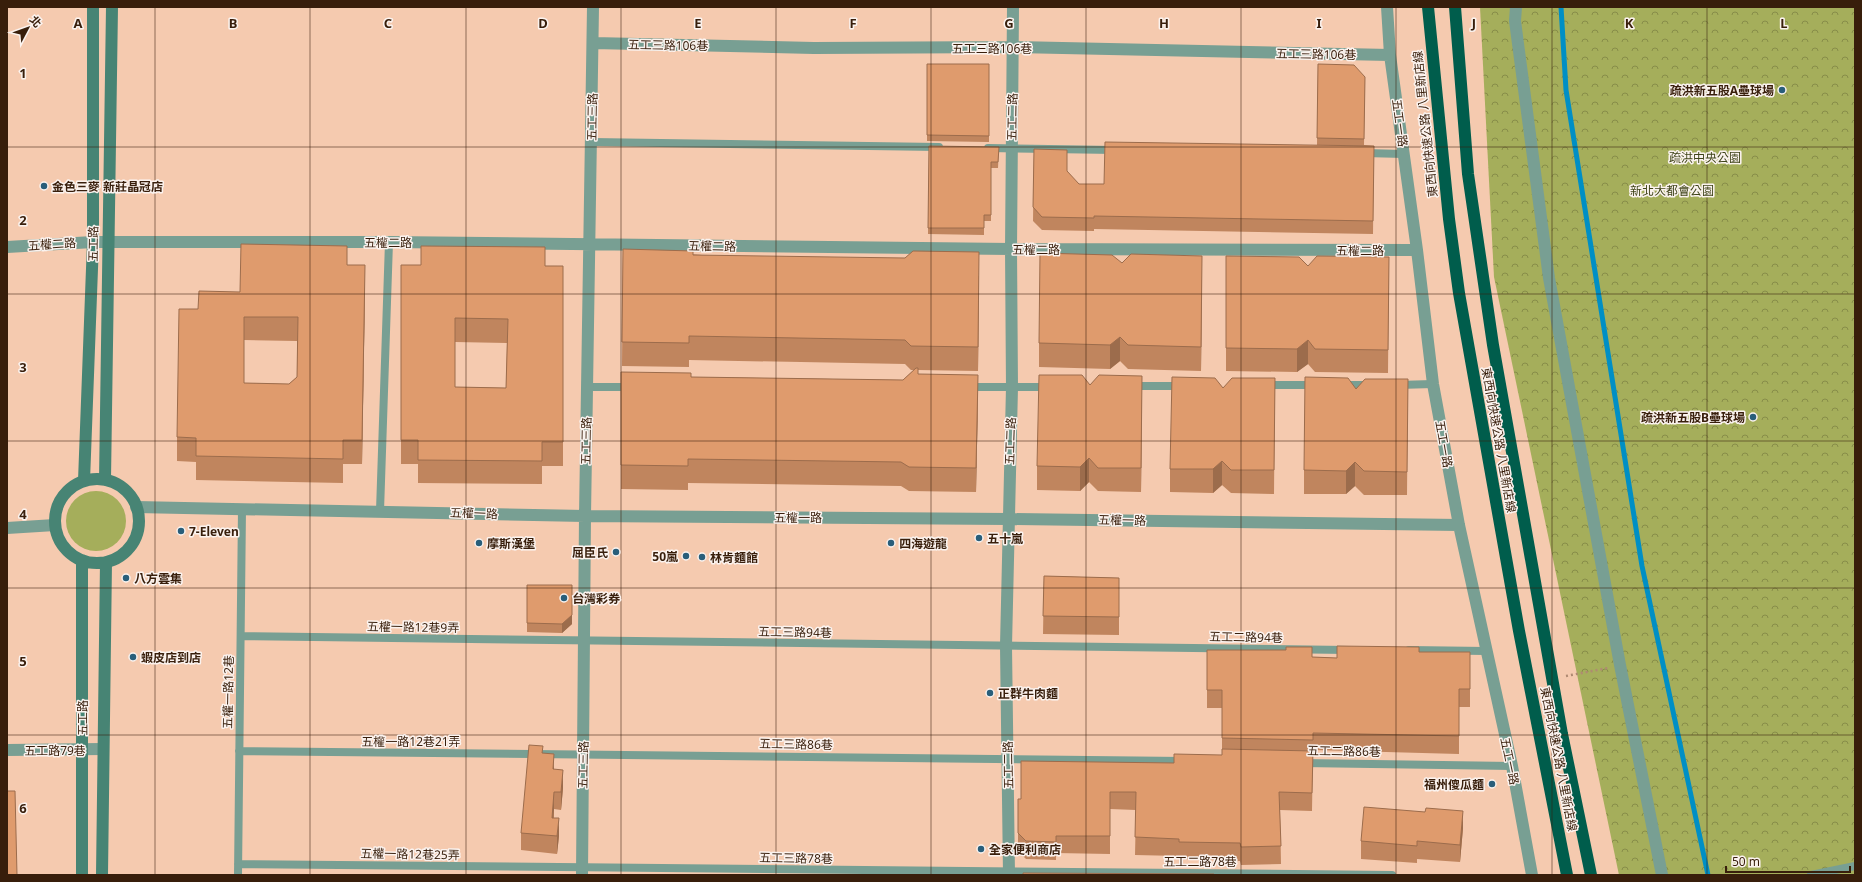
<svg xmlns="http://www.w3.org/2000/svg" width="1862" height="882" viewBox="0 0 1862 882" font-family="'Noto Sans','Noto Sans TC',sans-serif">
  <style>
    .grass { fill: #a5ae5b }
    .forest { fill: url(#forest-crowns) }
    .lines { fill: none; stroke-linecap: round; stroke-linejoin: round }
    .stream { stroke: #008fc5; stroke-width: 5 }
    .path { stroke: #af8a72; stroke-width: 2.5; stroke-dasharray: 2 3; stroke-linecap: butt }
    .lane { stroke: #789f93; stroke-width: 8 }
    .street { stroke: #789f93; stroke-width: 12 }
    .secondary { stroke: #478474; stroke-width: 12 }
    .highway-bridge { stroke: #005d4c; stroke-width: 12 }
    .wall { fill: #c0855e; fill-rule: evenodd }
    .shaded-wall { fill: #9c6c4c }
    .building { fill: #df9b6d; stroke: #9c6c4c; fill-rule: evenodd }
    .grid { fill: none; stroke: #381e0b; stroke-width: 1; stroke-opacity: 0.55 }
    .poi-dot { fill: #295e7a; stroke: #fbf3ef; stroke-width: 1.5 }
    .labels { text-anchor: middle; dominant-baseline: central; stroke-width: 3; stroke-linejoin: round; paint-order: stroke }
    .street-label { font-size: 12px; fill: #381e0b; stroke: #fbf3ef }
    .poi-label { font-size: 12px; font-weight: bold; fill: #381e0b; stroke: #fbf3ef; text-anchor: start }
    .park-label { font-size: 12px; fill: #3f4419; stroke: #fbf3ef }
    .grid-label { font-size: 13px; text-anchor: middle; font-weight: bold; fill: #381e0b; stroke: #fbf3ef; stroke-width: 3; stroke-linejoin: round; paint-order: stroke }
  </style>
  <defs>
    <pattern id="forest-crowns" width="20" height="18" patternUnits="userSpaceOnUse"><rect width="20" height="18" fill="#a5ae5b"/><path d="M2 6a3 3 0 1 1 6 0M12 15a3 3 0 1 1 6 0" fill="none" stroke="#878d49"/></pattern>
  </defs>
  <rect width="100%" height="100%" fill="#f5caaf"/>
  <!-- grass -->
  <path class="grass" d="M66 521a30 30 0 1 1 60 0a30 30 0 1 1-60 0Z"/>
  <!-- forest -->
  <path class="forest" d="M1480 7H1855V875H1619L1494 277Z"/>
  <g class="lines">
    <!-- stream -->
    <path class="stream" d="M1561 7 1566 90 1642 566 1708 875"/>
    <!-- path -->
    <path class="path" d="M1566 676 1608 668"/>
    <!-- lane -->
    <path class="lane" d="M592 142 939 147
      M988 148 1115 150
      M1364 153 1404 154
      M1264 385H1314
      M1342 385H1370
      M1398 385 1433 384
      M1132 386H1182
      M587 387H630
      M968 387H1048
      M380 511 389 242
      M241 636 1348 650
      M1409 650 1486 651
      M239 751 1185 761
      M1302 763 1512 766
      M238 864 1392 875
      M238 875 242 509
      M1811 875 1855 866"/>
    <!-- street -->
    <path class="street" d="M1387 7 1390 55 1417 250 1433 384 1459 525 1512 766 1532 875
      M1516 7 1515 21 1549 278 1620 665 1662 875
      M593 43 814 48 1013 47 1390 55
      M7 247 93 242H389L1011 249 1417 250
      M136 507 585 516 1008 519 1459 525
      M7 528 55 525
      M7 750 103 749
      M582 875 585 516 593 7
      M1009 875 1006 646 1012 387 1011 249 1013 7"/>
    <!-- secondary -->
    <path class="secondary" d="M55 521a42 42 0 1 1 84 0a42 42 0 1 1-84 0Z
      M105 480 112 7
      M84 481 93 242V7
      M82 560V875
      M102 875 106 562"/>
    <!-- highway-bridge -->
    <path class="highway-bridge" d="M1428 7 1449 219 1459 293 1519 631 1567 875
      M1455 7 1468 174 1493 345 1562 734 1591 875"/>
  </g>
  <!-- wall -->
  <path class="wall" d="M927 64H989V142L927 141Z
    M1318 64 1365 77 1364 145 1374 146 1373 234 1094 229V231L1042 230 1033 221 1034 149 1079 184H1104L1317 145Z
    M929 146 999 147 998 168H991V221H984V235L928 234Z
    M623 249 979 276 978 371 918 370V374L978 399 976 492 909 491 901 486 688 483V490L621 489V372L691 377 903 380 914 370H911L905 364 689 360V367L622 366Z
    M1226 256 1308 266 1389 257 1388 373 1315 372 1308 364 1297 372 1226 371Z
    M1122 263 1202 280 1201 371 1128 369 1120 361 1110 369 1039 367V343Z
    M347 265 365 289 362 464H343V483L196 480V462L177 461V437L198 309 240 292ZM244 340 297 341V377L289 384 244 383Z
    M401 265 563 266V466H542V484L418 483V464H401ZM455 342 507 343 506 388 455 387Z
    M1275 378 1274 494 1231 493 1222 485 1213 493 1170 492V469L1223 388Z
    M1408 379 1407 495H1364L1355 486 1346 494H1304V470L1356 389Z
    M1090 385 1142 400 1141 492 1098 491 1089 482 1080 491 1037 490V466Z
    M1044 576 1119 578V635L1043 634Z
    M527 585 572 624 562 633 527 632Z
    M1207 650 1312 657 1337 658 1419 652H1470V707H1459V754L1313 750 1312 811 1280 810 1281 864 1241 865 1240 861 1179 859V856L1135 855 1136 810 1110 809V854L1056 853V860L1026 859 1018 851V799H1021L1174 763 1222 755V708H1207Z
    M543 753 554 770 563 788 561 810 554 809V818L559 836 557 854 521 850V833Z
    M1463 828 1460 862 1417 859V863L1361 859V841Z"/>
  <!-- shaded-wall -->
  <path class="shaded-wall" d="M979 252V276L978 371V347Z
    M1202 256V280L1201 371V347Z
    M365 265V289L362 464V440Z
    M1120 337V361L1110 369V345Z
    M1308 340V364L1297 372V349Z
    M978 375V399L976 492V468Z
    M1142 376V400L1141 492V468Z
    M1089 458V482L1080 491V467Z
    M1222 461V485L1213 493V469Z
    M1355 462V486L1346 494V471Z
    M572 585V624L562 633V624Z
    M554 754V771L553 769Z
    M563 770V788L561 810V792Z
    M554 792V809L552 835V818Z
    M1463 811V828L1460 862V845Z
    M559 818V836L557 854V836Z"/>
  <!-- building -->
  <path class="building" d="M927 64H989V136L927 135Z
    M1318 64 1354 65 1365 77 1364 139 1317 138Z
    M1105 142 1374 146 1373 221 1094 216V218L1042 217 1033 207 1034 149 1067 150V171L1079 184H1104Z
    M929 146 999 147 998 162H991V215H984V228H928Z
    M241 244 347 246V265H365L362 440H343V459L196 456V438L177 437 179 309H198L199 291 240 292ZM244 317H298L297 377 289 384 244 383Z
    M421 246 545 247V266H563V442H542V461L418 460V440H401V265H421ZM455 318 508 319 506 388 455 387Z
    M623 249 693 251V255L905 258 913 251 979 252 978 347 911 346 905 340 689 336V343L622 342Z
    M1040 253 1112 255 1122 263 1131 254 1202 256 1201 347 1128 345 1120 337 1110 345 1039 343Z
    M1226 256 1299 257 1308 266 1317 256 1389 257 1388 350 1315 349 1308 340 1297 349 1226 348Z
    M916 368H918V374L978 375 976 468 909 467 901 462 688 459V466L621 465V372L691 373V377L903 380Z
    M1039 375H1082L1090 385 1099 375 1142 376 1141 468H1098L1089 458 1080 467 1037 466Z
    M1172 377 1215 378 1223 388 1232 378H1275L1274 470H1231L1222 461 1213 469H1170Z
    M1305 377 1348 378 1356 389 1365 379H1408L1407 472 1364 471 1355 462 1346 471 1304 470Z
    M1044 576 1119 578V617L1043 616Z
    M527 585H572V615L562 624 527 623Z
    M1337 646 1419 647V652H1470V689H1459V736L1313 733V740L1222 738V690H1207V650H1286V647H1312V657L1337 658Z
    M529 745 543 746 542 753 554 754 553 769 563 770 561 792H554L552 818H559L557 836 521 833Z
    M1222 749 1313 751 1312 793 1279 792 1281 846 1241 847 1240 843 1179 842V839L1135 837 1136 792H1110V836H1056V842L1026 841 1018 833V799H1021V761L1174 763V754L1222 755Z
    M7 791H15L17 875H7Z
    M1364 807 1425 812 1426 808 1463 811 1460 845 1417 841V846L1361 841Z
    M1023 873 1214 874V875H1023Z"/>
  <!-- grid -->
  <path class="grid" d="M155 7V875M310 7V875M466 7V875M621 7V875M776 7V875M931 7V875M1086 7V875M1241 7V875M1396 7V875M1552 7V875M1707 7V875M7 147H1855M7 294H1855M7 441H1855M7 588H1855M7 735H1855"/>
  <!-- markers -->
  <g class="poi-dot">
    <circle cx="1782" cy="90" r="4"/>
    <circle cx="44" cy="186" r="4"/>
    <circle cx="1753" cy="417" r="4"/>
    <circle cx="181" cy="531" r="4"/>
    <circle cx="979" cy="538" r="4"/>
    <circle cx="479" cy="543" r="4"/>
    <circle cx="891" cy="543" r="4"/>
    <circle cx="616" cy="552" r="4"/>
    <circle cx="686" cy="556" r="4"/>
    <circle cx="702" cy="557" r="4"/>
    <circle cx="126" cy="578" r="4"/>
    <circle cx="564" cy="598" r="4"/>
    <circle cx="133" cy="657" r="4"/>
    <circle cx="990" cy="693" r="4"/>
    <circle cx="1492" cy="784" r="4"/>
    <circle cx="981" cy="849" r="4"/>
  </g>
  <g class="labels">
    <!-- street labels -->
    <g class="street-label">
      <text transform="translate(668 45) rotate(1)">五工三路106巷</text>
      <text x="992" y="48">五工三路106巷</text>
      <text transform="translate(1316 54) rotate(1)">五工三路106巷</text>
      <text transform="translate(592 117) rotate(-89)">五工三路</text>
      <text transform="translate(1012 117) rotate(-89)">五工二路</text>
      <text transform="translate(1400 123) rotate(82)">五工一路</text>
      <text transform="translate(1425 124) rotate(-96)">東西向快速公路 八里新店線</text>
      <text x="388" y="242">五權二路</text>
      <text transform="translate(52 244) rotate(-4)">五權二路</text>
      <text transform="translate(93 244) rotate(-89)">五工路</text>
      <text transform="translate(712 246) rotate(1)">五權二路</text>
      <text x="1036" y="249">五權二路</text>
      <text x="1360" y="250">五權二路</text>
      <text transform="translate(1499 440) rotate(80)">東西向快速公路 八里新店線</text>
      <text transform="translate(586 441) rotate(-89)">五工三路</text>
      <text transform="translate(1010 441) rotate(-88)">五工二路</text>
      <text transform="translate(1444 444) rotate(80)">五工一路</text>
      <text transform="translate(474 513) rotate(2)">五權一路</text>
      <text x="798" y="517">五權一路</text>
      <text transform="translate(1122 520) rotate(1)">五權一路</text>
      <text transform="translate(413 627) rotate(1)">五權一路12巷9弄</text>
      <text transform="translate(795 632) rotate(1)">五工三路94巷</text>
      <text transform="translate(1246 637) rotate(1)">五工二路94巷</text>
      <text transform="translate(228 692) rotate(-89)">五權一路12巷</text>
      <text transform="translate(82 718) rotate(-90)">五工路</text>
      <text x="411" y="741">五權一路12巷21弄</text>
      <text transform="translate(796 744) rotate(1)">五工三路86巷</text>
      <text x="55" y="750">五工路79巷</text>
      <text transform="translate(1344 751) rotate(1)">五工二路86巷</text>
      <text transform="translate(1559 759) rotate(79)">東西向快速公路 八里新店線</text>
      <text transform="translate(1510 761) rotate(78)">五工一路</text>
      <text transform="translate(583 765) rotate(-89)">五工三路</text>
      <text transform="translate(1008 765) rotate(-91)">五工二路</text>
      <text transform="translate(410 854) rotate(1)">五權一路12巷25弄</text>
      <text transform="translate(796 858) rotate(1)">五工三路78巷</text>
      <text x="1200" y="861">五工二路78巷</text>
    </g>
    <!-- poi labels -->
    <g class="poi-label">
      <text x="1774" y="90" text-anchor="end">疏洪新五股A壘球場</text>
      <text x="52" y="186">金色三麥 新莊晶冠店</text>
      <text x="1745" y="417" text-anchor="end">疏洪新五股B壘球場</text>
      <text x="189" y="531">7-Eleven</text>
      <text x="987" y="538">五十嵐</text>
      <text x="487" y="543">摩斯漢堡</text>
      <text x="899" y="543">四海遊龍</text>
      <text x="608" y="552" text-anchor="end">屈臣氏</text>
      <text x="678" y="556" text-anchor="end">50嵐</text>
      <text x="710" y="557">林肯麵館</text>
      <text x="134" y="578">八方雲集</text>
      <text x="572" y="598">台灣彩券</text>
      <text x="141" y="657">蝦皮店到店</text>
      <text x="998" y="693">正群牛肉麵</text>
      <text x="1484" y="784" text-anchor="end">福州傻瓜麵</text>
      <text x="989" y="849">全家便利商店</text>
    </g>
    <!-- park labels -->
    <g class="park-label">
      <text x="1705" y="157">疏洪中央公園</text>
      <text x="1672" y="190">新北大都會公園</text>
    </g>
  </g>
  <g class="grid-label">
    <text x="78" y="28">A</text>
    <text x="233" y="28">B</text>
    <text x="388" y="28">C</text>
    <text x="543" y="28">D</text>
    <text x="698" y="28">E</text>
    <text x="853" y="28">F</text>
    <text x="1009" y="28">G</text>
    <text x="1164" y="28">H</text>
    <text x="1319" y="28">I</text>
    <text x="1474" y="28">J</text>
    <text x="1629" y="28">K</text>
    <text x="1784" y="28">L</text>
    <text x="23" y="78">1</text>
    <text x="23" y="225">2</text>
    <text x="23" y="372">3</text>
    <text x="23" y="519">4</text>
    <text x="23" y="666">5</text>
    <text x="23" y="813">6</text>
  </g>
  <!-- border -->
  <rect width="1862" height="882" fill="none" stroke="#381e0b" stroke-width="16"/>
  <!-- north arrow -->
  <g transform="translate(28 28) rotate(49)" stroke="#fbf3ef" stroke-width="3" paint-order="stroke">
  <path d="M0-3L7 15L0 10L-7 15Z" fill="#381e0b"/>
  <text y="-6" font-size="11" font-weight="bold" text-anchor="middle" fill="#381e0b">北</text>
  </g>
  <!-- scale -->
  <path d="M1726 866v6h124v-6" fill="none" stroke="#381e0b" stroke-width="2"/>
  <text x="1732" y="866" font-size="12" fill="#381e0b" stroke="#fbf3ef" stroke-width="3" paint-order="stroke">50 m</text>
</svg>
